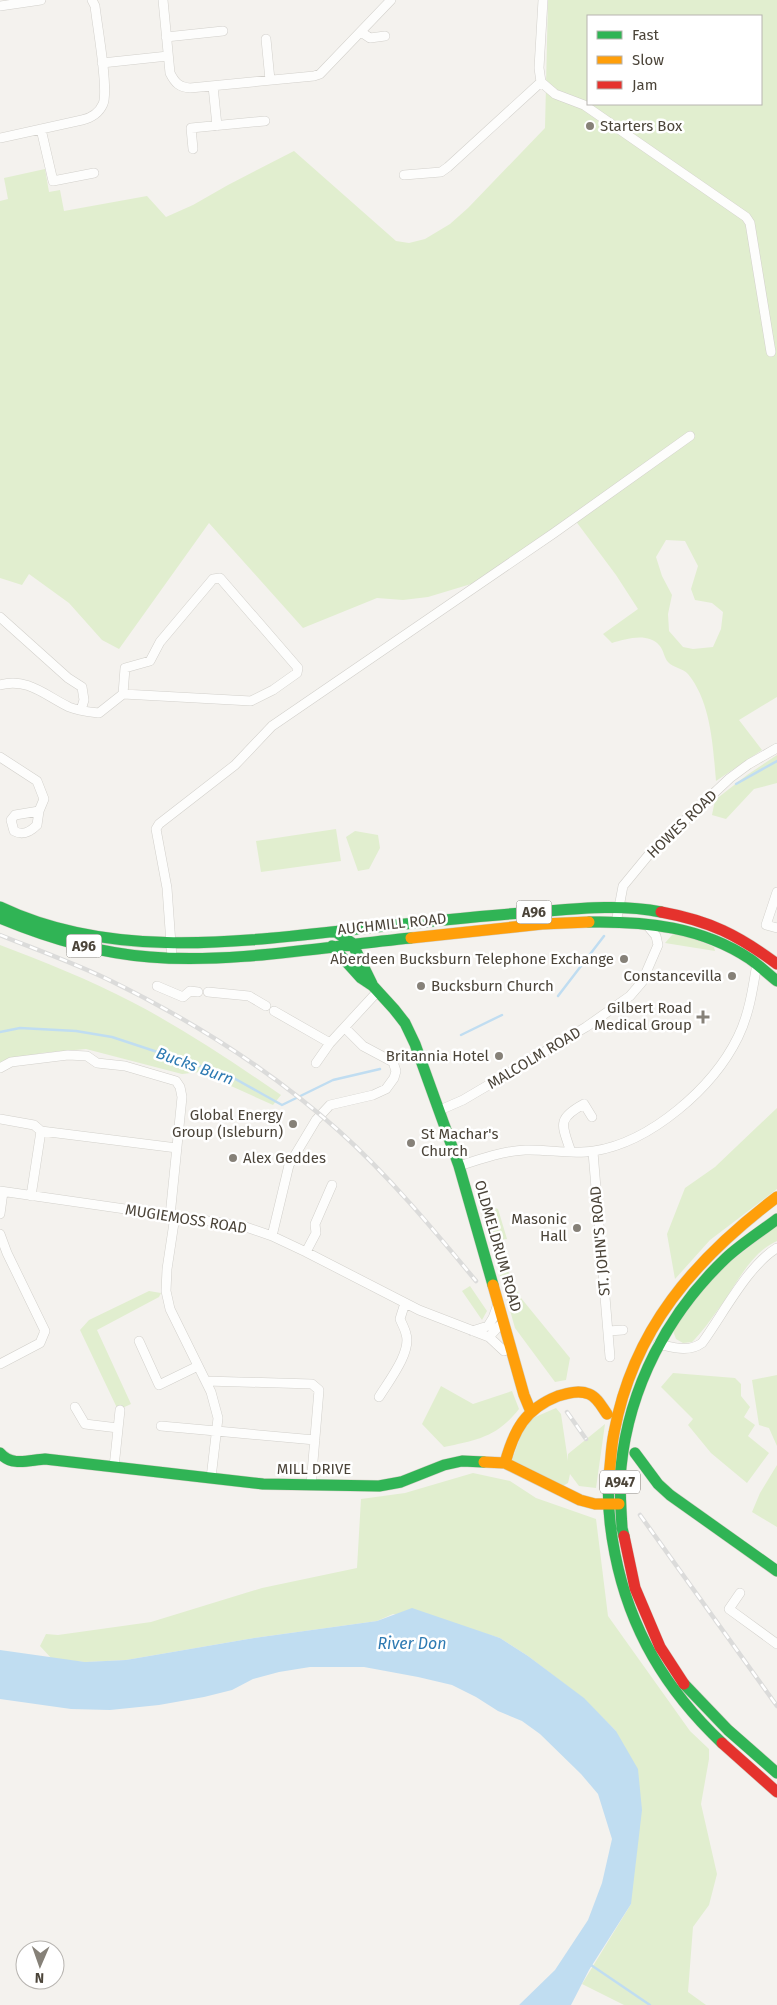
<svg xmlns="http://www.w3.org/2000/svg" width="777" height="2005" viewBox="0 0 777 2005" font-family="'Fira Sans',sans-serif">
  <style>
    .green { fill: #e1eecf; fill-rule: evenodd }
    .water { fill: #c0ddf1 }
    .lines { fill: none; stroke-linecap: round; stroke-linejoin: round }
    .stream { stroke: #c0ddf1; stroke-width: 2.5 }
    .street-casing { stroke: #d2d0cb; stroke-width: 10 }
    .fast-casing { stroke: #d3cfc5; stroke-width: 12 }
    .slow-casing { stroke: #d3cfc5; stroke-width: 12 }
    .jam-casing { stroke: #d3cfc5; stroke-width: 12 }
    .street { stroke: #fdfdfc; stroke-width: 9 }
    .fast { stroke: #30b455; stroke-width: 11 }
    .slow { stroke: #ff9f0a; stroke-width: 11 }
    .jam { stroke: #e5322d; stroke-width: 11 }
    .rail-casing { stroke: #dbdbda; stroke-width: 4.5 }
    .rail { stroke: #fff; stroke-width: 2.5; stroke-dasharray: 8; stroke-linecap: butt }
    .poi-dot { fill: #868178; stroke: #fff; stroke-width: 2 }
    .labels { text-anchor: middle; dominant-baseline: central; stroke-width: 5; stroke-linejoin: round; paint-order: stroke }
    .shield { fill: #fff; stroke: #817c74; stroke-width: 1 }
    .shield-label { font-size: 14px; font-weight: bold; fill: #4b4439 }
    .poi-label { font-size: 15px; fill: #4b4439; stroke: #fff; text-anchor: end }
    .street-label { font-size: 15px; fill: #4b4439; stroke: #fff }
    .water-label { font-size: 16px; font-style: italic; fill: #2e7ab2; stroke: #fff }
  </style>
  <rect width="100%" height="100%" fill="#f4f2ee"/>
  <!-- green -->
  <path class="green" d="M548 0H777V697L739 720 762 750 716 781C713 746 711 702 688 674 683 668 673 668 668 662 664 658 664 650 659 645 648 632 625 639 612 643L603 634 638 609 616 575 572 516 481 581 428 597 403 600 377 598 303 628 209 523 119 649 102 640 69 603 29 574 22 585 0 578V201L8 199 4 178 45 169 49 192 60 190 64 211 147 196 166 217 193 205 228 185 294 151 396 241 409 243 425 239 450 224 468 208 545 128ZM588 16H761V104H588ZM666 540 685 541 698 566 691 589 695 600 712 603 723 612 721 629 713 647 693 649 683 647 669 631 668 614 672 595 662 576 656 557Z
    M777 755V783L754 789 726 819 712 815 715 800 747 775Z
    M336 829 341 861 261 872 256 841Z
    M355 831 378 835 380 848 369 869 358 871 346 837Z
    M679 933 714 947 715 951 665 943 672 935Z
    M0 945C45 962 90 980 132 1002 184 1029 233 1062 281 1095L273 1105 200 1072 182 1074 86 1049 41 1053 0 1065Z
    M777 1108V1189L710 1240 675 1279 667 1234 685 1188 715 1167Z
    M480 1202 498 1209 507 1239 495 1240Z
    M777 1225V1241C749 1253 735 1288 717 1311 710 1321 703 1330 695 1339L692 1342 683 1343 676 1339 673 1331 710 1278Z
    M488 1233H490L521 1298 570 1358 566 1380 555 1382 515 1328Z
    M470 1286 487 1311 482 1320 462 1291Z
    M149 1291 161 1293 159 1297 97 1330 131 1404 118 1410 80 1330 89 1320Z
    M673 1373 735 1378 741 1384V1396L750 1407 744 1417 755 1425 748 1436 769 1453 747 1483 711 1453 688 1425 693 1419 661 1387Z
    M777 1375V1527L752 1512 760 1493 777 1465V1446L769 1428 759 1425 752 1380Z
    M441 1386 473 1404 512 1391 519 1409C497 1437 477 1440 444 1447L422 1424Z
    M556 1408 561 1414 568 1461V1454L605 1424 596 1488 579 1486 570 1474 568 1483 561 1487 510 1466 526 1421Z
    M473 1473 510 1481 536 1498 596 1519 608 1616 690 1731 709 1749V1759L701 1804 717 1874 709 1905 693 1927 688 1992 706 2005H624L582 1984 631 1904 616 1731 584 1699 528 1656 500 1638 464 1627 393 1614 377 1621 254 1638 126 1660 85 1662 52 1659 40 1646 46 1634 58 1635 151 1622 262 1588 357 1568 361 1499 405 1493Z"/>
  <!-- water -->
  <path class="water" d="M412 1608 500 1638 528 1656 584 1698 616 1731 638 1769 642 1810 631 1904 589 1970 571 2005H519L555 1970 588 1920 602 1883 612 1839 598 1794 581 1774 540 1734 522 1721 498 1711 476 1697 452 1685 418 1677 364 1667H310L279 1672 253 1679 232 1690 204 1697 159 1705 110 1710 71 1709 0 1699V1650L85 1662 126 1660 254 1638 377 1621Z"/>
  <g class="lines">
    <!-- stream -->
    <path class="stream" d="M736 784 777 761
      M558 996 604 936
      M0 1032 20 1028 76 1031 112 1037 230 1076 282 1105 333 1080 380 1069
      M461 1035 502 1015
      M591 1965 650 2005"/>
    <!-- street casing -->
    <g class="street-casing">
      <path id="street" d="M163 0 170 73C175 83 179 87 190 88L314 76 320 74 391 0
        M0 6 41 0
        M361 32 370 38 385 36
        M166 37 223 31
        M266 39 270 80
        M102 63 168 56
        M541 82 555 94 584 105 746 217 750 223 771 352
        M213 86 217 126
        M41 129 53 181 94 173
        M0 138 82 120C91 118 99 113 103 104 109 90 97 25 95 6L92 0
        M193 149 191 128 265 121
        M404 175 441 172 448 167 541 82 539 68 543 0
        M0 617 68 678 82 687 84 700 81 710
        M0 685C27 677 46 696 69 707 78 711 90 712 99 713L123 694 125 668 150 661 160 642 213 579 220 578 298 668 297 673 273 690 251 701 123 694
        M0 757 37 781 44 799 39 811
        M39 811 37 825C30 832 23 836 14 831L11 820 15 815Z
        M777 892 766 925 777 928
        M616 923 623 886 651 852 730 778 749 764 777 748
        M172 958 167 888 156 829 159 824 235 765 272 726 554 533 690 436
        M157 986 183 997 190 991 198 992
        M208 992 249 996 266 1006
        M274 1011 330 1043
        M316 1063 330 1043 378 991
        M0 1068 11 1062 68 1055 87 1056 97 1063 125 1066 176 1081 180 1087 182 1097 170 1216
        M440 1110 463 1100 502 1077 586 1027 630 996 642 982 658 945 656 936 647 925
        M0 1119 34 1125 41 1131 177 1148
        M571 1152C562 1125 556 1119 584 1104L592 1117
        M593 1152 610 1357
        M459 1166C480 1159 503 1151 525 1150 548 1149 571 1155 594 1151 651 1142 713 1088 738 1037 749 1015 753 988 757 963
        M0 1191 243 1226 272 1236 306 1252 419 1310 489 1337 504 1351
        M31 1196 41 1131
        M0 1214 3 1192
        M175 1216 167 1269 166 1291 170 1309 211 1392 218 1418 211 1478
        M0 1234 7 1253 45 1331 40 1343 0 1364
        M272 1236 289 1165 316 1120 330 1105 373 1095 386 1089 394 1078 396 1071 393 1062 363 1046 345 1028
        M306 1252 316 1233 315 1224 332 1185
        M472 1331 488 1326 493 1318 498 1304
        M608 1331 623 1330
        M489 1337 499 1326
        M139 1341 159 1385 198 1366
        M658 1344C672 1347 688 1353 702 1343 722 1316 748 1265 777 1248
        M206 1381 312 1384 319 1390 311 1485
        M379 1397C388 1382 412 1352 406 1334 405 1329 402 1324 400 1319L405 1303
        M75 1407 85 1424 118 1428
        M161 1426 315 1440
        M114 1467 120 1410
        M740 1593 729 1609 777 1644"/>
    </g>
    <!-- fast casing -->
    <g class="fast-casing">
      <path id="fast" d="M0 907C111 960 239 942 357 929 412 923 467 917 522 913 567 910 616 903 661 912
        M0 918C48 938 98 953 150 957 233 964 327 946 411 938
        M589 922C646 921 702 927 750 959 760 966 768 974 777 981
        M336 932 352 943 372 984
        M332 946 361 978 373 986 394 1009 405 1023 415 1044 459 1166 493 1285
        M0 1453C12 1467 29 1460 45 1459L263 1484 379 1486 401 1482 444 1465 462 1461 484 1462
        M635 1453 658 1484 670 1495 777 1571
        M609 1475C607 1501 610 1529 615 1554 630 1630 666 1690 722 1743
        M624 1536 622 1528C621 1508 619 1487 621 1467 629 1387 668 1313 726 1258 741 1244 760 1232 777 1219
        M684 1684 728 1730 777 1773"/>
    </g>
    <!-- slow casing -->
    <g class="slow-casing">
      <path id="slow" d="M411 938 542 924 589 922
        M493 1285 524 1395 531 1412
        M484 1462 505 1463 580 1500 595 1504H619
        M505 1463C514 1430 525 1409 558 1396 568 1393 579 1390 589 1394 597 1397 602 1407 607 1414
        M609 1475C611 1461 611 1447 614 1433 633 1329 695 1259 777 1197"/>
    </g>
    <!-- jam casing -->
    <g class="jam-casing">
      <path id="jam" d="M661 912C710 921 738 935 777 964
        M624 1536 635 1588 660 1647 684 1684
        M722 1743 777 1792"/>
    </g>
    <!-- street -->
    <use href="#street" class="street"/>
    <!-- fast -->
    <use href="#fast" class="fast"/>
    <!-- slow -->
    <use href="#slow" class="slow"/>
    <!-- jam -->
    <use href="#jam" class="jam"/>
    <!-- rail casing -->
    <g class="rail-casing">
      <path id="rail" d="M0 935C35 949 71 962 105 978 188 1018 269 1069 339 1131 389 1176 433 1229 476 1281
        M567 1412 586 1439
        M640 1515 777 1706"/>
    </g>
    <!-- rail -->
    <use href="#rail" class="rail"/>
  </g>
  <!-- markers -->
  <g class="poi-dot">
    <circle cx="590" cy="126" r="5"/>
    <circle cx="624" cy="959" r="5"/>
    <circle cx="732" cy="976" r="5"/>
    <circle cx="421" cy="986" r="5"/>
    <path d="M700.5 1009.5h5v5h5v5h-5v5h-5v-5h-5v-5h5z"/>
    <circle cx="499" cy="1056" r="5"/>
    <circle cx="293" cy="1124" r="5"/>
    <circle cx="411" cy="1143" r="5"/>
    <circle cx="233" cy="1158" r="5"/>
    <circle cx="577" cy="1228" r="5"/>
  </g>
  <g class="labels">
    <!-- shield labels -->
    <g class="shield">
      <rect x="516.5" y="900.5" width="35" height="23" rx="4"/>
      <rect x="66.5" y="934.5" width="35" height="23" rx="4"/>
      <rect x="600" y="1470.5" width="40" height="23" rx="4"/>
    </g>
    <g class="shield-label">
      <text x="534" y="912">A96</text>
      <text x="84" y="946">A96</text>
      <text x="620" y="1482">A947</text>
    </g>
    <!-- poi labels -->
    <g class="poi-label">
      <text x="600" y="126" text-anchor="start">Starters Box</text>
      <text x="614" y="959">Aberdeen Bucksburn Telephone Exchange</text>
      <text x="722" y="976">Constancevilla</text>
      <text x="431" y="986" text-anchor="start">Bucksburn Church</text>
      <text x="692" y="1008">Gilbert Road<tspan x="692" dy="17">Medical Group</tspan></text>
      <text x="489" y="1056">Britannia Hotel</text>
      <text x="283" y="1115">Global Energy<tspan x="283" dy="17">Group (Isleburn)</tspan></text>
      <text x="421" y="1134" text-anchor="start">St Machar's<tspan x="421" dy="17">Church</tspan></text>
      <text x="243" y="1158" text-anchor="start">Alex Geddes</text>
      <text x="567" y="1219">Masonic<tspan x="567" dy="17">Hall</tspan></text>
    </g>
    <!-- street labels -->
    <g class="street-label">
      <text transform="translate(682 824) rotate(-44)">HOWES ROAD</text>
      <text transform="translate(392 924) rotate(-6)">AUCHMILL ROAD</text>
      <text transform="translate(534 1058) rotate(-31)">MALCOLM ROAD</text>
      <text transform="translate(186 1219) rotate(9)">MUGIEMOSS ROAD</text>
      <text transform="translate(600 1241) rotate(-95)">ST. JOHN'S ROAD</text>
      <text transform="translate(498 1246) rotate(74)">OLDMELDRUM ROAD</text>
      <text x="314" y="1469">MILL DRIVE</text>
    </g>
    <!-- water labels -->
    <g class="water-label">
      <text transform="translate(195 1066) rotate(20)">Bucks Burn</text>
      <text x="412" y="1643">River Don</text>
    </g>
  </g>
  <!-- legend -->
  <rect x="587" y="15" width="175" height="90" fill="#ffffff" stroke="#b7b4b0"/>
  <rect x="597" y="31" width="25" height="8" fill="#30b455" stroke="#b7b4b0"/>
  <text x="632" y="40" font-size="15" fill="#4b4439">Fast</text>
  <rect x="597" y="56" width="25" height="8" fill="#ff9f0a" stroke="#b7b4b0"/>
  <text x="632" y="65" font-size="15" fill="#4b4439">Slow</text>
  <rect x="597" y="81" width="25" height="8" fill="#e5322d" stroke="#b7b4b0"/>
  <text x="632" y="90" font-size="15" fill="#4b4439">Jam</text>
  <!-- north arrow -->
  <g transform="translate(40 1965) rotate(182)"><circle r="24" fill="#ffffff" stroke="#b7b4b0"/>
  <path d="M0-4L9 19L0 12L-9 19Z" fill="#868178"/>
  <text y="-8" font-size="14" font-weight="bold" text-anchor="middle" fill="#4b4439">N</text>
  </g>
</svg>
